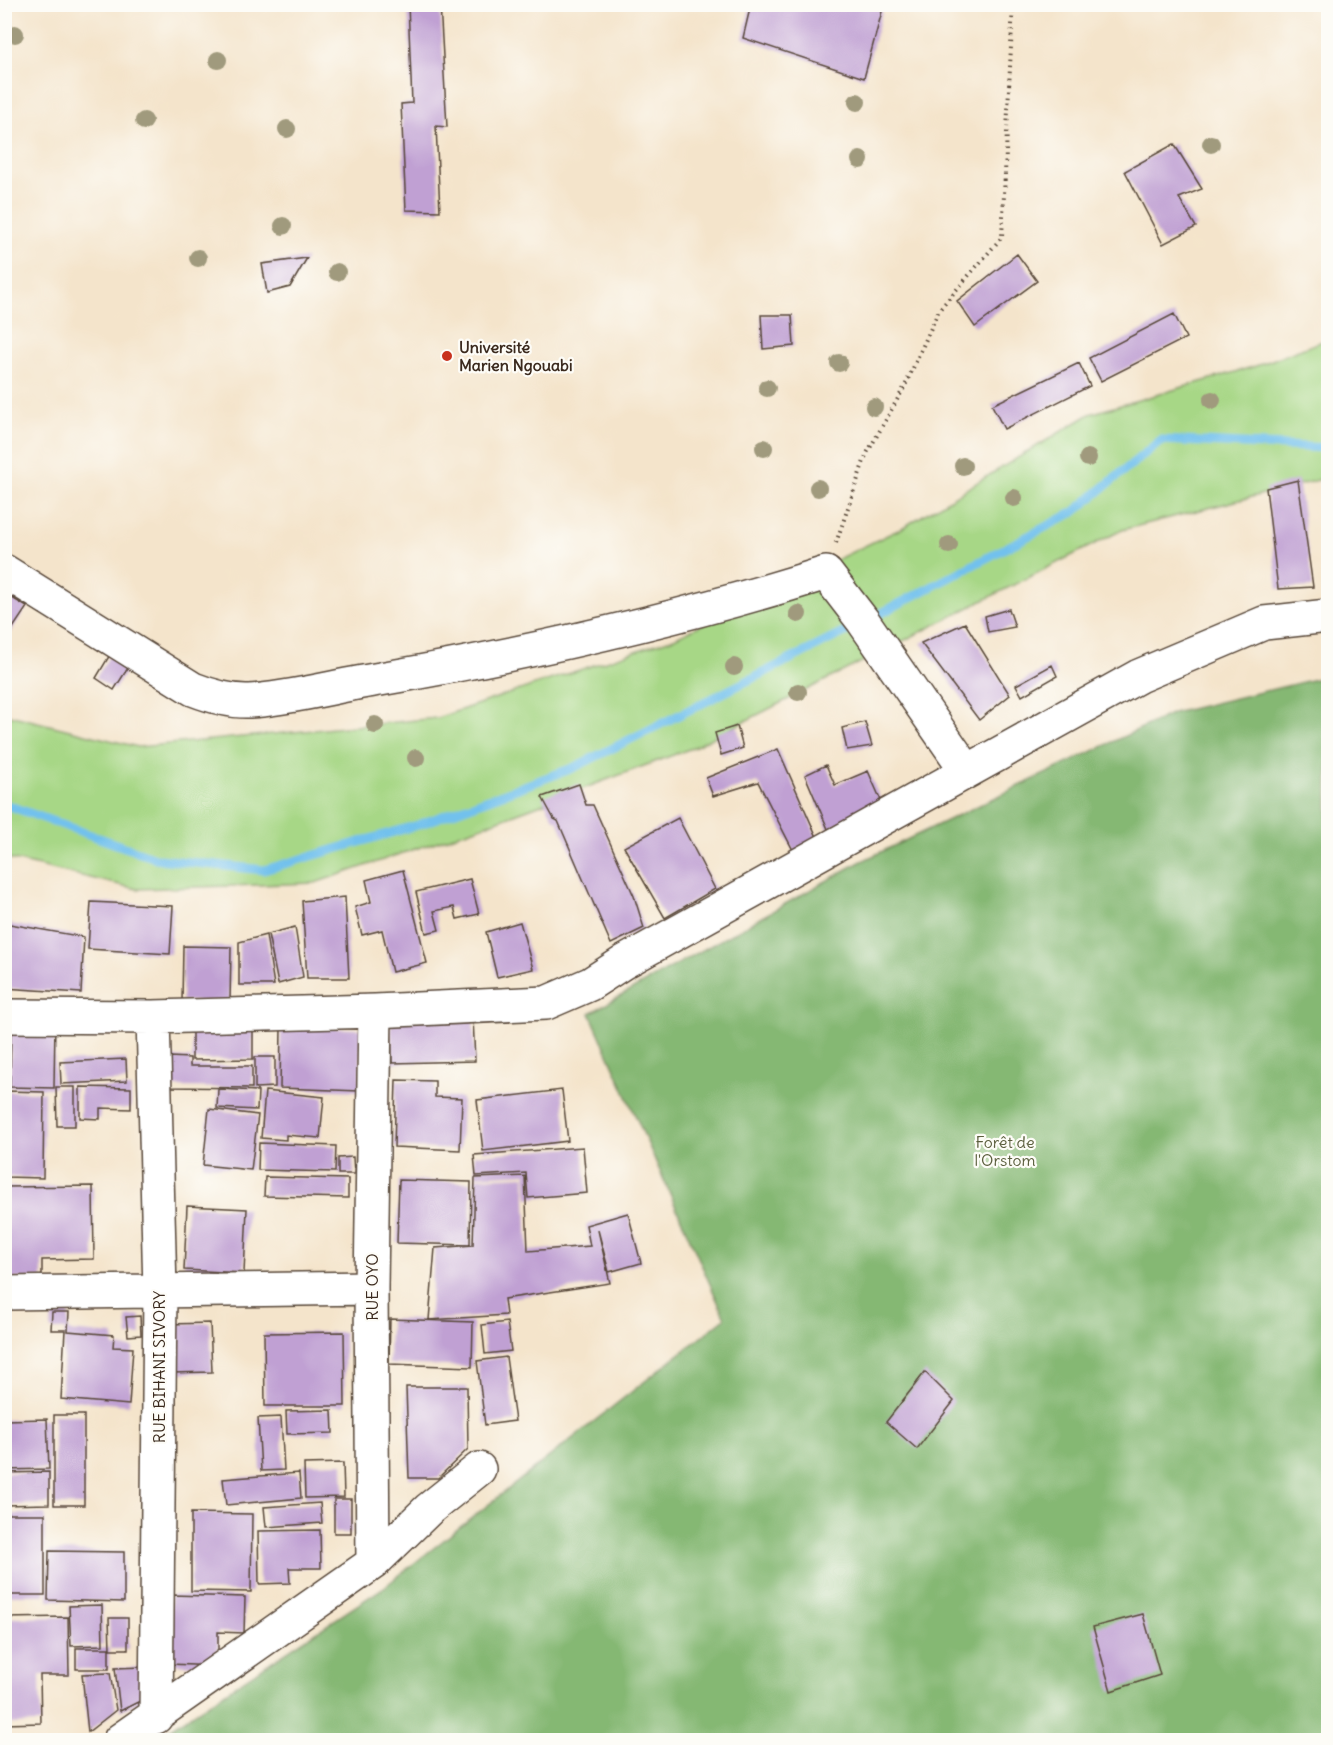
<svg xmlns="http://www.w3.org/2000/svg" width="1333" height="1745" viewBox="0 0 1333 1745" font-family="Delius,sans-serif">
  <style>
    .green { fill: #a7d786; stroke: #718052; stroke-width: 1.5 }
    .forest { fill: #85b873; stroke: #607148; stroke-width: 1.5 }
    .lines { fill: none; stroke-linecap: round; stroke-linejoin: round }
    .stream { stroke: #72c1ed; stroke-width: 9 }
    .building { fill: #c0a0d3 }
    .minor-casing { stroke: #574638; stroke-width: 36 }
    .path { stroke: #574638; stroke-width: 4; stroke-dasharray: 1.5 4.5; stroke-linecap: butt }
    .minor { stroke: #fff; stroke-width: 33 }
    .tree { fill: #a09a7d }
    .poi-dot { fill: #c8321e; stroke: #fdfcf7; stroke-width: 2 }
    .labels { text-anchor: middle; dominant-baseline: central; stroke-width: 4.5; stroke-linejoin: round; paint-order: stroke }
    .poi-label { font-size: 16px; font-weight: bold; fill: #3b2a1e; stroke: #fdfcf7; text-anchor: start }
    .park-label { font-size: 16px; fill: #5b5e3d; stroke: #fdfcf7 }
    .street-label { font-size: 16px; fill: #3b2a1e; stroke: #fdfcf7 }
  </style>
  <rect width="100%" height="100%" fill="#fdfcf7"/>
  <filter id="ink" filterUnits="userSpaceOnUse"><feTurbulence type="fractalNoise" baseFrequency=".0167" numOctaves="2"/><feDisplacementMap in="SourceGraphic" scale="12" xChannelSelector="R" yChannelSelector="G"/><feConvolveMatrix kernelMatrix="1 2 1 2 8 2 1 2 1" color-interpolation-filters="sRGB"/></filter>
  <filter id="wash" filterUnits="userSpaceOnUse"><feTurbulence type="fractalNoise" baseFrequency=".008" numOctaves="4" result="noise"/><feDisplacementMap in="SourceGraphic" scale="24" xChannelSelector="R" yChannelSelector="G"/><feGaussianBlur stdDeviation="1.35" result="paint"/><feColorMatrix in="noise" values="0 0 0 0 0 0 0 0 0 0 0 0 0 0 0 0 0 1.4 0 .05"/><feComposite in="paint" operator="in"/></filter>
  <g filter="url(#wash)">
    <rect width="100%" height="100%" fill="#f4e4cb"/>
    <!-- green -->
    <path class="green" d="M1328 339V480H1318L1122 530 692 748 480 827 315 883 137 889 5 858V714L138 747 437 718 674 638 902 528 1090 414 1256 366Z"/>
    <!-- forest -->
    <path class="forest" d="M1328 676V1740H153L383 1588 725 1318 590 1013 860 862 1173 713Z"/>
    <g class="lines">
      <!-- stream -->
      <path class="stream" d="M4 804 158 859 264 870 418 825 573 768 853 628 1074 512 1161 440 1328 448"/>
    </g>
    <g id="blocks">
      <!-- building -->
      <path class="building" d="M408 4H440L447 127 436 126 440 211 406 210 401 104 412 103Z
        M751 4H884L864 78 743 38Z
        M1174 144 1202 189 1179 198 1196 227 1163 244 1125 171Z
        M1017 254 1037 281 975 327 957 301Z
        M307 258 290 287 267 293 262 264Z
        M1174 314 1186 338 1101 381 1089 358Z
        M761 315H792L794 346 763 349Z
        M1079 363 1090 386 1004 429 992 405Z
        M1298 480 1313 587 1278 589 1266 488Z
        M4 593 27 607 9 634 4 631Z
        M1009 609 1015 627 988 632 985 616Z
        M965 623 1010 695 979 720 921 643Z
        M114 648 133 660 114 690 96 678Z
        M1052 665 1057 676 1022 696 1016 685Z
        M865 722 872 746 847 750 842 728Z
        M737 726 743 748 721 755 715 733Z
        M778 749 820 844 796 856 758 782 713 796 706 778Z
        M826 765 835 785 868 771 883 805 828 829 805 775Z
        M579 784 586 805H593L634 896 644 928 611 944 558 821 554 819 542 797Z
        M678 818 715 889 665 918 624 847Z
        M403 870 427 963 392 972 382 930 362 935 355 907 371 902 366 880Z
        M470 879 479 914 457 919 454 907 434 911 439 930 426 933 416 892Z
        M345 897 349 978H307L302 901Z
        M91 902 173 906 170 954 88 949Z
        M520 922 533 969 497 977 486 932Z
        M4 923 84 937 81 993 4 988Z
        M295 927 303 977 278 984 268 934Z
        M266 935 274 985H239V942Z
        M183 946 231 947 230 1002 182 1001Z
        M473 1018 475 1061 392 1063 391 1019Z
        M11 1022 55 1023 54 1088 10 1087Z
        M192 1027H253V1059L192 1060Z
        M281 1027 361 1029 360 1091 280 1088Z
        M169 1057 190 1058V1066H252V1088L169 1087Z
        M255 1057H275V1087L255 1088Z
        M126 1059 127 1081 61 1084 60 1062Z
        M396 1080 435 1081V1097L462 1098 460 1150 394 1147Z
        M56 1087H75V1126H57Z
        M80 1087 131 1088V1109L100 1108V1119L80 1118Z
        M218 1089 258 1091 257 1110 217 1108Z
        M562 1090 568 1141 483 1151 477 1100Z
        M5 1091 44 1092 43 1178 5 1177Z
        M265 1091 324 1097 320 1138 286 1135V1140L261 1138Z
        M209 1109 258 1115 251 1170 203 1165Z
        M259 1143 336 1146 335 1172 258 1170Z
        M583 1147 587 1193 528 1198 526 1173 476 1176 474 1155Z
        M353 1157 354 1174H338V1158Z
        M525 1176 528 1251 590 1246 586 1225 628 1213 641 1263 609 1272 598 1230 610 1283 504 1299 506 1315 429 1320 435 1248 473 1245 475 1178Z
        M265 1177 348 1179V1198L264 1196Z
        M399 1180 471 1182 470 1245 397 1243Z
        M93 1186 94 1259 42 1260V1278L4 1279V1187Z
        M187 1206 247 1209 244 1273 184 1270Z
        M52 1312H69L68 1331 114 1335 113 1347 133 1348 129 1405 61 1399 65 1330H51Z
        M140 1316 141 1335 128 1336 126 1317Z
        M390 1319 473 1322 472 1367 389 1364Z
        M507 1322 511 1351 485 1354 482 1325Z
        M210 1323 212 1372 171 1373 169 1324Z
        M344 1332 345 1406H265L264 1333Z
        M506 1357 515 1421 485 1425 477 1361Z
        M925 1372 954 1401 917 1449 886 1422Z
        M406 1387H467L468 1449 438 1478H409Z
        M332 1410 333 1433 287 1434 286 1411Z
        M54 1415H84V1505H54Z
        M281 1417 284 1470 261 1471 258 1418Z
        M47 1419 49 1469 4 1470V1420Z
        M343 1463 344 1497 305 1498 304 1464Z
        M49 1472V1504L4 1505V1473Z
        M299 1473 301 1498 226 1505 223 1479Z
        M334 1499H351V1533H334Z
        M320 1503 322 1523 266 1527 264 1507Z
        M191 1513 252 1514 251 1592 191 1591Z
        M4 1514H45V1595H4Z
        M320 1530 321 1568H289L290 1583 259 1584 258 1531Z
        M49 1551 124 1552V1602L48 1600Z
        M171 1595 245 1597 244 1633 218 1632V1666L169 1664Z
        M102 1605 103 1645 71 1646 69 1606Z
        M1143 1614 1160 1675 1111 1691 1093 1627Z
        M68 1617 69 1675H40L41 1723 4 1724V1618Z
        M109 1618H128V1649H110Z
        M76 1648H109V1669H76Z
        M144 1667V1699L120 1711 115 1668Z
        M110 1673 116 1710 88 1732 82 1674Z"/>
    </g>
  </g>
  <g filter="url(#ink)">
    <use href="#blocks" fill-opacity="0" stroke="#574638" stroke-width="1.5"/>
    <g class="lines">
      <!-- minor casing -->
      <g class="minor-casing">
        <path id="minor" d="M4 571 193 689C211 696 230 702 250 701 289 699 340 685 380 679 529 653 681 619 826 573L863 621 967 771
          M4 1016 153 1017 375 1011 546 1003 590 984 624 962 1139 676 1264 623 1328 616
          M153 1017 160 1291 156 1717
          M4 1293 371 1288
          M373 1563 371 1288 375 1011
          M120 1740 373 1563 429 1509 479 1469"/>
      </g>
      <!-- path -->
      <path class="path" d="M836 543 866 455 905 386 939 310 1002 237 1013 4"/>
      <!-- minor -->
      <use href="#minor" class="minor"/>
    </g>
    <!-- trees -->
    <g class="tree">
      <circle cx="15" cy="34" r="9"/>
      <circle cx="218" cy="60" r="9"/>
      <circle cx="857" cy="102" r="9"/>
      <circle cx="144" cy="121" r="9"/>
      <circle cx="287" cy="129" r="9"/>
      <circle cx="1211" cy="144" r="9"/>
      <circle cx="860" cy="160" r="9"/>
      <circle cx="283" cy="226" r="9"/>
      <circle cx="198" cy="258" r="9"/>
      <circle cx="337" cy="272" r="9"/>
      <circle cx="839" cy="363" r="9"/>
      <circle cx="767" cy="388" r="9"/>
      <circle cx="1212" cy="400" r="9"/>
      <circle cx="874" cy="407" r="9"/>
      <circle cx="764" cy="448" r="9"/>
      <circle cx="1088" cy="458" r="9"/>
      <circle cx="963" cy="466" r="9"/>
      <circle cx="818" cy="488" r="9"/>
      <circle cx="1014" cy="498" r="9"/>
      <circle cx="949" cy="545" r="9"/>
      <circle cx="798" cy="614" r="9"/>
      <circle cx="734" cy="667" r="9"/>
      <circle cx="798" cy="692" r="9"/>
      <circle cx="375" cy="725" r="9"/>
      <circle cx="416" cy="758" r="9"/>
    </g>
  </g>
  <!-- markers -->
  <circle class="poi-dot" cx="447" cy="356" r="6"/>
  <g class="labels">
    <!-- poi labels -->
    <g class="poi-label">
      <text x="459" y="347">Université<tspan x="459" dy="18">Marien Ngouabi</tspan></text>
    </g>
    <!-- park labels -->
    <g class="park-label">
      <text x="1005" y="1142">Forêt de<tspan x="1005" dy="18">l'Orstom</tspan></text>
    </g>
    <!-- street labels -->
    <g class="street-label">
      <text transform="translate(372 1287) rotate(-90)">RUE OYO</text>
      <text transform="translate(159 1367) rotate(-90)">RUE BIHANI SIVORY</text>
    </g>
  </g>
  <!-- margin -->
  <rect width="1333" height="1745" fill="none" stroke="#fdfcf7" stroke-width="24"/>
</svg>
